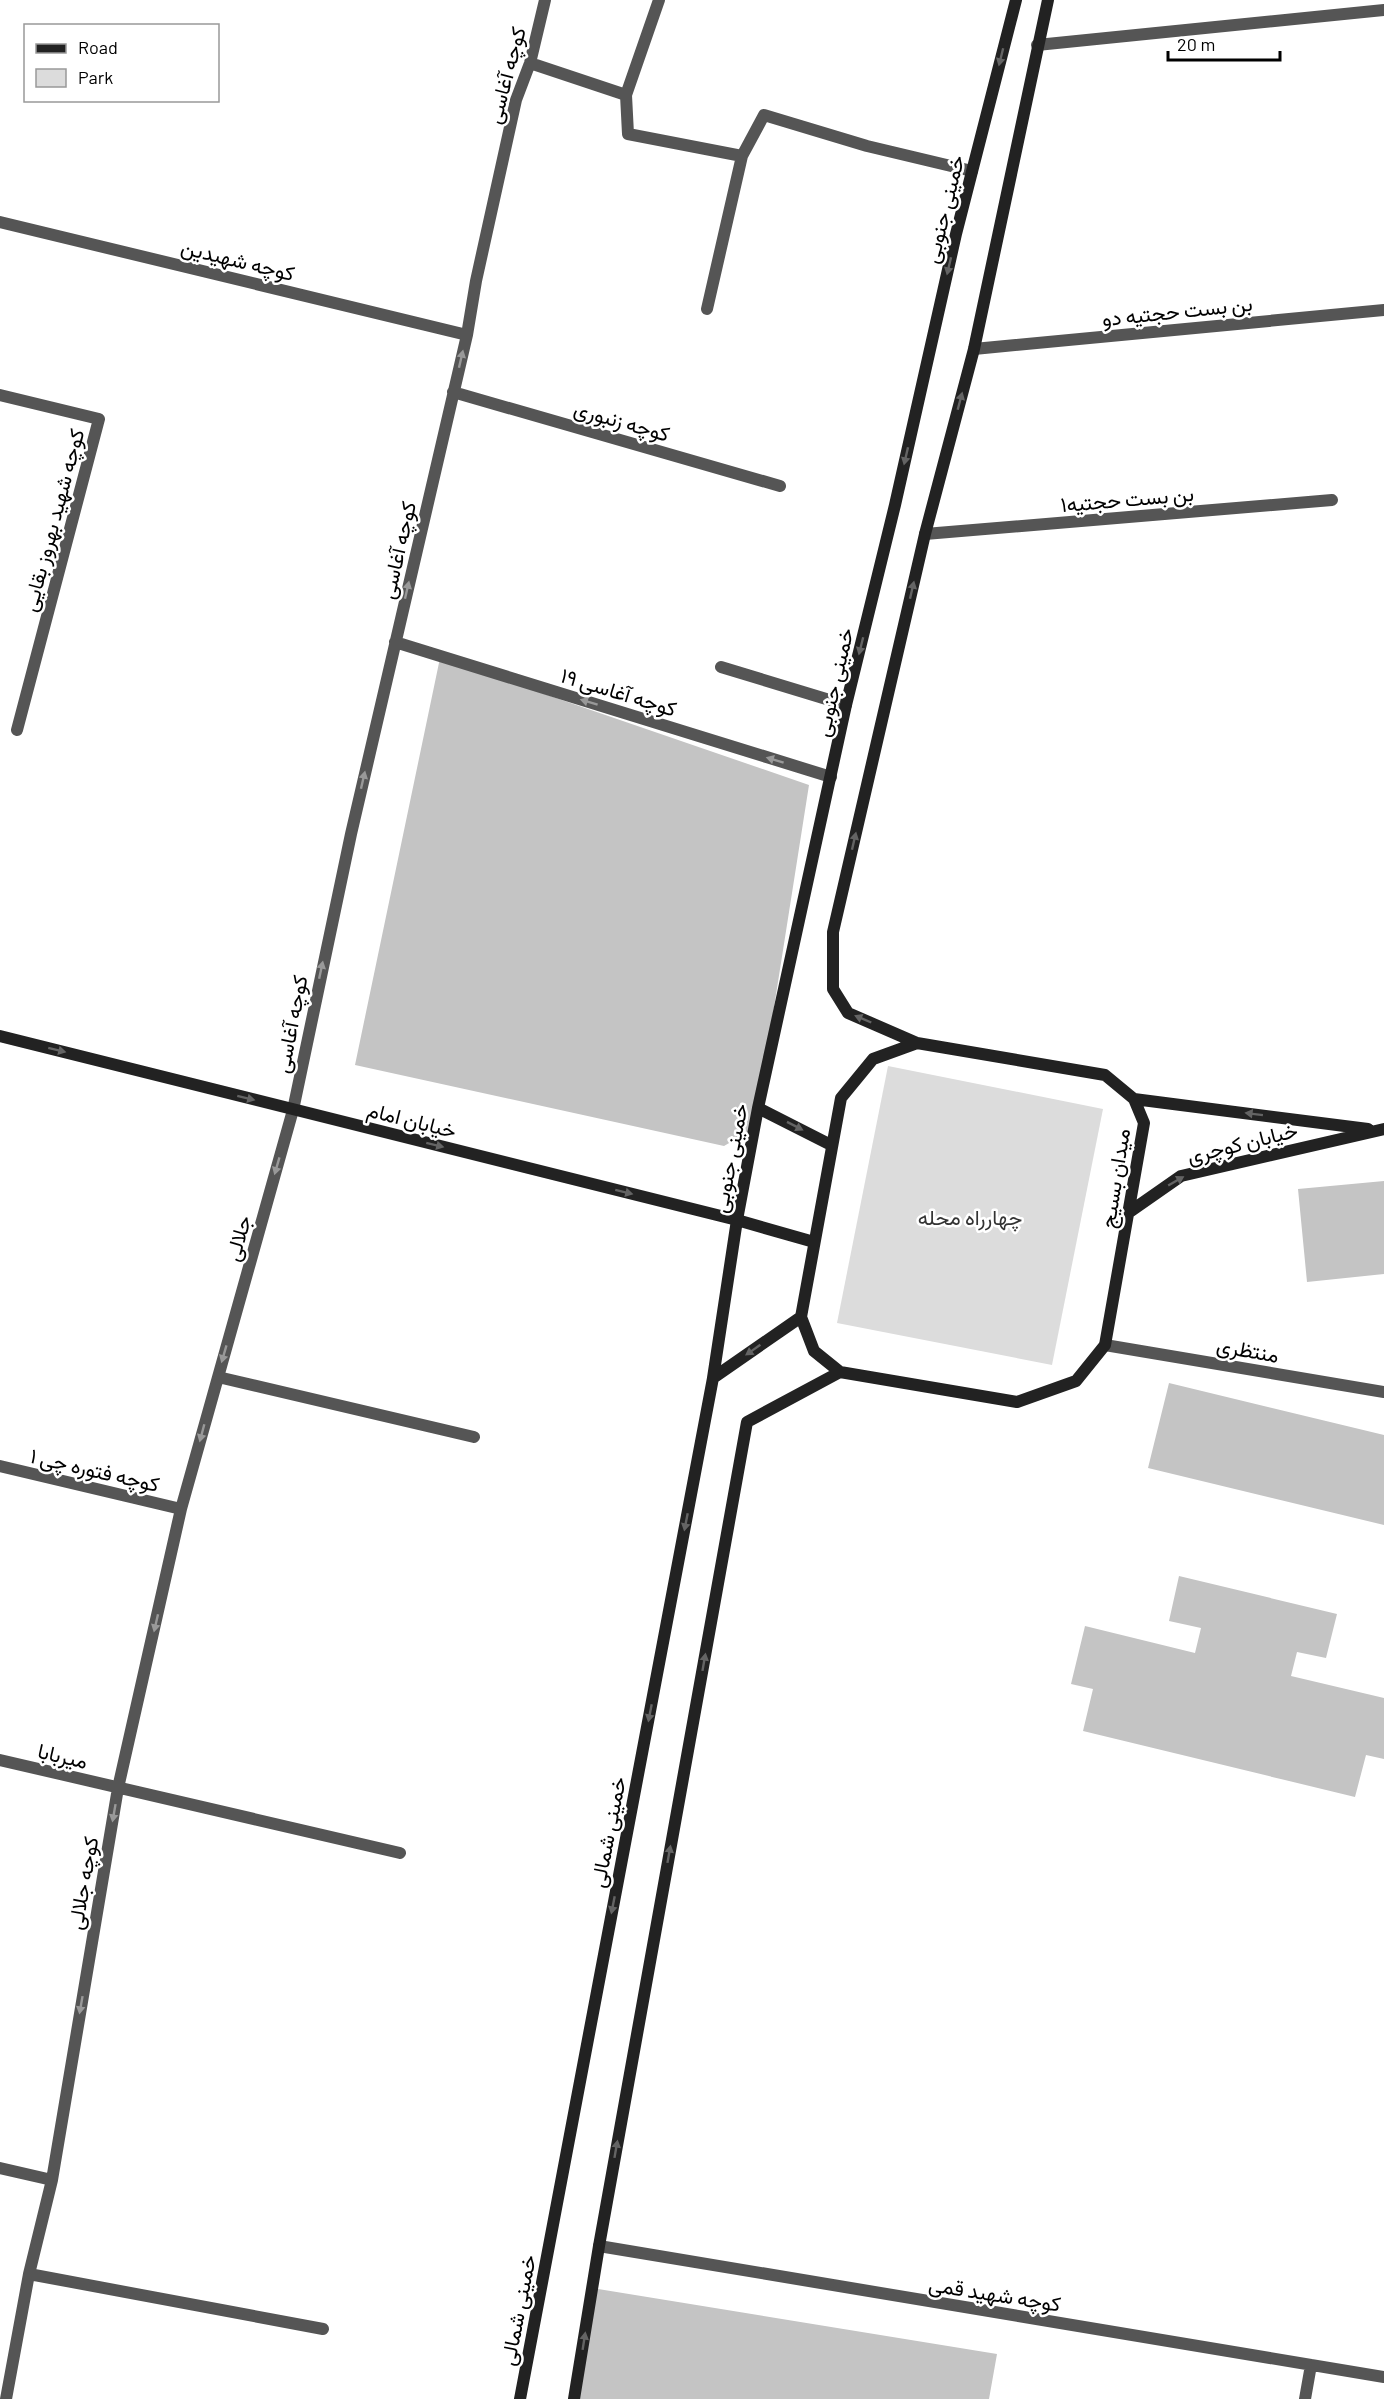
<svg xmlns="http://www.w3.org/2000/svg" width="1384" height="2399" viewBox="0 0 1384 2399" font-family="Barlow,Vazirmatn,sans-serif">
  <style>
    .green { fill: #dcdcdc }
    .building { fill: #c4c4c4 }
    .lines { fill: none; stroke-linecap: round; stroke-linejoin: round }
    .minor { stroke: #555; stroke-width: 12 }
    .tertiary { stroke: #555; stroke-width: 12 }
    .secondary { stroke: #222; stroke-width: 12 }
    .oneway { fill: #646464 }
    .oneway2 { fill: #999 }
    .labels { text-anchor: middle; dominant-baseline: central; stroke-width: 5; stroke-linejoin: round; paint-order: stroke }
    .street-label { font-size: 21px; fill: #000; stroke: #fff }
    .park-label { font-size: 21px; fill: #333; stroke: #fff }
  </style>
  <rect width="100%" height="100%" fill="#fff"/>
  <!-- green -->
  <path class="green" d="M888 1066 1103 1109 1052 1365 837 1323Z"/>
  <!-- building -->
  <path class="building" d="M440 658 809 785 755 1128 724 1146 355 1065Z
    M1384 1181V1274L1307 1282 1298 1189Z
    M1169 1383 1384 1435V1525L1148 1468Z
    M1179 1576 1337 1614 1326 1658 1297 1652 1291 1676 1384 1698V1759L1366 1755 1355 1797 1083 1731 1093 1689 1071 1684 1085 1626 1195 1653 1201 1628 1169 1621Z
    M592 2288 997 2354 989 2399H574Z"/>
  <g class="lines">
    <!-- minor -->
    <path class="minor" d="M1037 45 1384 10
      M530 63 626 95 628 134 742 156 764 115 867 146 972 171
      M626 95 659 0
      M0 222 467 335
      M707 309 742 156
      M974 349 1384 310
      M453 392 780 486
      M0 395 99 419 17 730
      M925 534 1332 500
      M395 642 831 777
      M721 667 846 705
      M218 1377 474 1437
      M0 1466 181 1509
      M0 1760 400 1853
      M0 2168 52 2180
      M599 2246 1384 2377
      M29 2274 323 2329
      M6 2399 29 2274 52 2180 118 1788 181 1509 293 1110 351 834 467 335 476 281 516 100 530 63 545 0
      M1305 2399 1311 2365"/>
    <!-- tertiary -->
    <path class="tertiary" d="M1105 1345 1384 1392"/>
    <!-- secondary -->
    <path class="secondary" d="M0 1036 737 1220 814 1242
      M917 1043 1105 1075 1134 1099 1144 1123 1105 1345 1076 1381 1017 1402 840 1372 814 1351 801 1317 841 1098 873 1059Z
      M917 1043 848 1013 833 989V932L925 534 974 349 1048 0
      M1134 1099 1368 1129
      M758 1108 831 1145
      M1128 1213 1181 1176 1384 1129
      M713 1378 737 1220 758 1108 846 705 895 505 956 234 1016 0
      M520 2399 713 1378 801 1317
      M574 2399 599 2246 747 1422 840 1372"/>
  </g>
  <!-- one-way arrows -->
  <defs><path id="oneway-solid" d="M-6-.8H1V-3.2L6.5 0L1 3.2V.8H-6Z" transform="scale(1.5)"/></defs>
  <g class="oneway">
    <use href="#oneway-solid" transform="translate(1001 57) rotate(104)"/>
    <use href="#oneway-solid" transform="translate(949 266) rotate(103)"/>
    <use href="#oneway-solid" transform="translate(960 401) rotate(-75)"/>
    <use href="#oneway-solid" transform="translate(906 456) rotate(103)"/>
    <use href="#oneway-solid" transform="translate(912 590) rotate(-77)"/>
    <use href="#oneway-solid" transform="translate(861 646) rotate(104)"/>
    <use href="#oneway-solid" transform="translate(854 841) rotate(-77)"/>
    <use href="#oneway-solid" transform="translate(863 1019) rotate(-157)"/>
    <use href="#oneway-solid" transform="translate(57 1050) rotate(14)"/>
    <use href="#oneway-solid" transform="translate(246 1098) rotate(14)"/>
    <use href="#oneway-solid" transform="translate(1254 1114) rotate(-173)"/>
    <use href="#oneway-solid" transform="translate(795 1126) rotate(27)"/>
    <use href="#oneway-solid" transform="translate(435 1145) rotate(14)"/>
    <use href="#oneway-solid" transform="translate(1176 1181) rotate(-30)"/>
    <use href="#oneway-solid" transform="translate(624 1192) rotate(14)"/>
    <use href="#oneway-solid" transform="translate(753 1350) rotate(145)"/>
    <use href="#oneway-solid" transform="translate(686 1522) rotate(101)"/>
    <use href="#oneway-solid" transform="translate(704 1662) rotate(-80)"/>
    <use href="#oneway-solid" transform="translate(650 1713) rotate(101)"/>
    <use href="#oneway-solid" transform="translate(669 1854) rotate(-80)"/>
    <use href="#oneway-solid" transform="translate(613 1905) rotate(101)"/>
    <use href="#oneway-solid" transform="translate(616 2149) rotate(-80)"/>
    <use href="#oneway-solid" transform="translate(584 2341) rotate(-81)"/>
  </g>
  <g class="oneway2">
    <use href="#oneway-solid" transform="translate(461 359) rotate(-77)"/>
    <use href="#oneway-solid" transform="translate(407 590) rotate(-77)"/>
    <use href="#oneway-solid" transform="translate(589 702) rotate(-163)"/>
    <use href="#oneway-solid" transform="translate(775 760) rotate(-163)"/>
    <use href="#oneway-solid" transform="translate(363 780) rotate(-77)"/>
    <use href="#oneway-solid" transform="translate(321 970) rotate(-78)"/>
    <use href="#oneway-solid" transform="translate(277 1166) rotate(106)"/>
    <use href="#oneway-solid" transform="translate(224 1354) rotate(106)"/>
    <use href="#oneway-solid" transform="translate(202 1433) rotate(105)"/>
    <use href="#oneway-solid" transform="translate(156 1623) rotate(103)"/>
    <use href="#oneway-solid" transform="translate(114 1813) rotate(100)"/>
    <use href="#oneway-solid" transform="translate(81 2005) rotate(100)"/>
  </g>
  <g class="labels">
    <!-- street labels -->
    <g class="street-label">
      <text transform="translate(505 75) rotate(-75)">کوچه آغاسی</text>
      <text transform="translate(943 209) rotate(-76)">خمینی جنوبی</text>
      <text transform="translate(238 259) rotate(14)">کوچه شهیدین</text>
      <text transform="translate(1177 310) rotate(-6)">بن بست حجتیه دو</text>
      <text transform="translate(622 420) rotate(16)">کوچه زنبوری</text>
      <text transform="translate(1127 498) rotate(-5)">بن بست حجتیه۱</text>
      <text transform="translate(52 520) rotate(-75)">کوچه شهید بهروز بقایی</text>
      <text transform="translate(397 550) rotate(-77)">کوچه آغاسی</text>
      <text transform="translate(833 682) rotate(-77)">خمینی جنوبی</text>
      <text transform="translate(619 691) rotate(17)">کوچه آغاسی ۱۹</text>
      <text transform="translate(290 1024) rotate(-79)">کوچه آغاسی</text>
      <text transform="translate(412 1119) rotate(14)">خیابان امام</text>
      <text transform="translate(1242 1142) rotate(-14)">خیابان کوچری</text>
      <text transform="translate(729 1158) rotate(-79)">خمینی جنوبی</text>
      <text transform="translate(1114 1178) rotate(-81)">میدان بسیج</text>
      <text transform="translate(237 1238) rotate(-74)">جلالی</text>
      <text transform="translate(1248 1349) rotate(10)">منتظری</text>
      <text transform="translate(95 1469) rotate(13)">کوچه فتوره چی ۱</text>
      <text transform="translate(63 1755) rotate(13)">میربابا</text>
      <text transform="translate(607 1832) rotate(-79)">خمینی شمالی</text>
      <text transform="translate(82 1883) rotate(-80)">کوچه جلالی</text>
      <text transform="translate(995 2293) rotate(9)">کوچه شهید قمی</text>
      <text transform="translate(517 2310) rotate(-79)">خمینی شمالی</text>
    </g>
    <!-- park labels -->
    <g class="park-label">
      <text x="970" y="1216">چهارراه محله</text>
    </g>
  </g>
  <!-- legend -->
  <rect x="24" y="24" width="195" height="78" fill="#ffffff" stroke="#999999" stroke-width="1.5"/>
  <rect x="36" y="44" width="30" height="9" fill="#222222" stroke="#999999" stroke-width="1.5"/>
  <text x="78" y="54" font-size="18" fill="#000000">Road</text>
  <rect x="36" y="69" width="30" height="18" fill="#dcdcdc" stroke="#999999" stroke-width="1.5"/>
  <text x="78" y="84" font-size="18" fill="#000000">Park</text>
  <!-- scale -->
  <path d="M1168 51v9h112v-9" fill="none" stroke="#000000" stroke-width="3"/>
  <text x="1177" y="51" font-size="18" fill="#000000" stroke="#ffffff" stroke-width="4.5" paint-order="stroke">20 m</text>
</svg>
